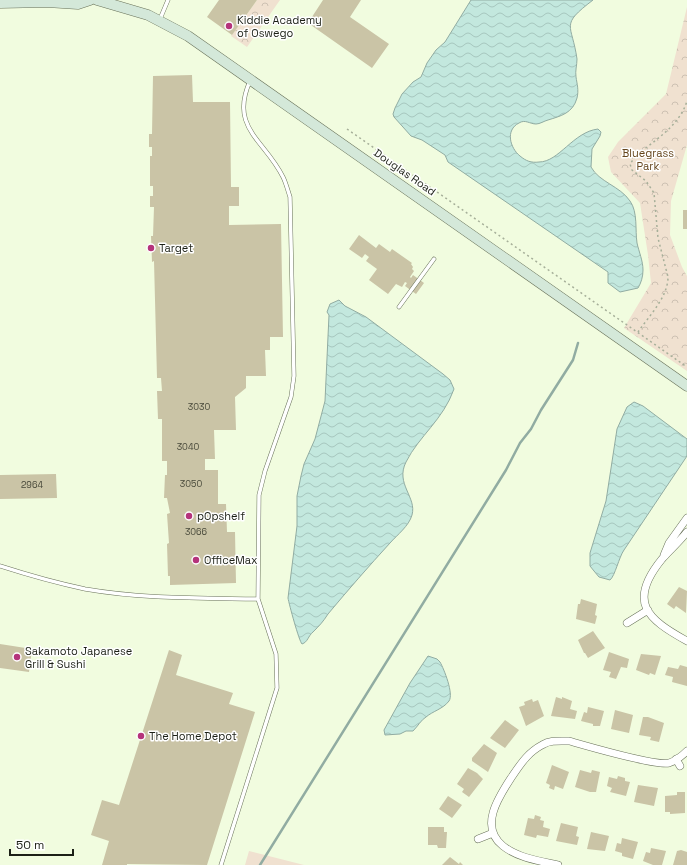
<svg xmlns="http://www.w3.org/2000/svg" width="687" height="865" viewBox="0 0 687 865" font-family="'Space Grotesk',sans-serif">
  <style>
    .grass { fill: #f0e1d0 }
    .park { fill: url(#park-crowns) }
    .water { fill: url(#water-waves); stroke: #91aca2 }
    .lines { fill: none; stroke-linecap: round; stroke-linejoin: round }
    .stream { stroke: #91aca2; stroke-width: 2.5 }
    .building { fill: #cac4a6 }
    .lane-casing { stroke: #69725a; stroke-width: 4.5 }
    .street-casing { stroke: #69725a; stroke-width: 8 }
    .secondary-casing { stroke: #69725a; stroke-width: 11 }
    .path { stroke: #a6af99; stroke-width: 1.5; stroke-dasharray: 2 3; stroke-linecap: butt }
    .lane { stroke: #fff; stroke-width: 3.5 }
    .street { stroke: #fff; stroke-width: 7 }
    .secondary { stroke: #d4e8d9; stroke-width: 10 }
    .poi-dot { fill: #b5337b; stroke: #fff; stroke-width: 1.5 }
    .labels { text-anchor: middle; dominant-baseline: central; stroke-width: 3; stroke-linejoin: round; paint-order: stroke }
    .number-label { font-size: 9px; fill: #48493a }
    .poi-label { font-size: 11px; fill: #1c2016; stroke: #fff; text-anchor: start }
    .park-label { font-size: 11px; fill: #65461d; stroke: #fff }
    .street-label { font-size: 11px; fill: #1c2016; stroke: #fff }
  </style>
  <defs>
    <pattern id="park-crowns" width="20" height="18" patternUnits="userSpaceOnUse"><rect width="20" height="18" fill="#f0e1d0"/><path d="M2 6a3 3 0 1 1 6 0M12 15a3 3 0 1 1 6 0" fill="none" stroke="#cdc1b2"/></pattern>
    <pattern id="water-waves" width="16" height="10" patternUnits="userSpaceOnUse"><rect width="16" height="10" fill="#c3e8de"/><path d="M0 5q4-4 8 0t8 0" fill="none" stroke="#a7c7be"/></pattern>
  </defs>
  <rect width="100%" height="100%" fill="#f1fcdf"/>
  <!-- grass -->
  <path class="grass" d="M249 851 304 865H245Z"/>
  <!-- park -->
  <path class="park" d="M257 0H280L247 47 231 36Z
    M687 7V145L671 201 670 235 682 267 687 276V371L624 328 651 283 648 255 640 203 611 172 608 157 618 142 666 94Z"/>
  <!-- water -->
  <path class="water" d="M471 0H593C559 26 572 23 577 59 577 65 575 71 576 77 577 84 579 90 577 98 573 113 561 116 548 120 544 121 540 124 536 124 530 124 525 119 519 123 505 130 510 148 520 156 526 161 531 163 539 162 559 162 573 132 598 129L601 132 600 136 592 149 591 167C599 182 620 186 630 201 638 212 635 230 637 243 639 252 643 261 643 270 643 277 641 283 638 288L620 292 608 283V272L448 162 445 155 422 140 411 136 394 117 393 114 395 108 402 94 413 82 421 77 427 63 436 50 445 42Z
    M339 300 345 306 366 317 443 374 450 380 454 389C443 420 419 436 406 462 395 484 417 497 412 515 409 526 397 535 390 543 369 566 348 590 328 614 323 622 319 626 313 632 308 636 308 642 302 644 299 641 289 604 288 598L297 526V496L301 476 304 464 315 439 325 401 329 315 327 312 330 304Z
    M634 402 643 406 687 439V456L624 550C619 557 615 576 610 580L599 577 594 571 590 566V553L606 501 617 429 627 407Z
    M428 656 437 659 440 662C444 669 454 694 449 701 443 709 433 711 426 717 421 720 418 726 413 731H406L400 734 385 735 384 730 410 683Z"/>
  <g class="lines">
    <!-- stream -->
    <path class="stream" d="M260 865 506 470 520 443 531 429 541 410 573 360 578 343"/>
  </g>
  <!-- building -->
  <path class="building" d="M219 0H257L232 35 207 17Z
    M323 0H361L350 17 389 44 372 68 308 23Z
    M192 75 193 102H230L231 187H239V206H229V225L281 224 283 337H270V350H265L266 376H246V388L235 397 236 430H214L215 459H205V470H218V504H226L227 532H235L236 583 170 585V576H168L167 544 169 543 167 514 170 513 167 498H164L165 475H167V461H162V419H158L157 391H162L161 378H157L154 261 152 262 151 236H153L154 207H150V196H153V186H150V156H152V147H149V134H152L153 76Z
    M683 210H687V229H683Z
    M359 235 376 248 379 244 390 252 392 249 412 263 411 264 413 267 412 269 414 271 410 277 411 278 413 275 424 283 416 294 405 286 407 283 405 282 402 287 396 284 388 294 369 280 377 269 366 261 369 257 365 254 362 258 349 249Z
    M56 474 57 498 0 499V475Z
    M679 587 687 591 686 613 676 606 674 609 667 604Z
    M581 599 597 604 595 615 597 616 595 624 576 619 578 604H580Z
    M593 631 605 648 588 658 585 653H584L578 640Z
    M0 644 32 649 29 672 0 668Z
    M169 650 182 655 176 675 233 693 229 704 255 712 207 865 127 864V865H102L109 841 91 835 102 800 119 805Z
    M609 652 629 659 627 668 621 667 616 679 609 677 611 672 603 670Z
    M641 654 661 656 655 675 650 673 649 675 636 670Z
    M680 665 687 667V686L672 682 673 677 665 675 668 667 678 669Z
    M556 697 562 699V697L572 701 570 709 577 711 575 719 551 716Z
    M532 699 533 702 538 700 544 716 526 726 519 707 525 705 524 702Z
    M588 707 604 711 600 726H593V724L581 721 584 712 587 713Z
    M615 710 633 715 629 733 611 729Z
    M643 717H648L664 723 659 742 650 740 651 737 639 735Z
    M505 720 519 730 505 748 490 738Z
    M484 744 497 753 488 772 472 761V758Z
    M552 765 569 772 563 789 555 786 554 790 549 788 550 785 546 783Z
    M468 768 477 773 483 779 469 797 462 792 464 789 457 784Z
    M580 770 591 773 592 770 600 772 596 792H590L575 787Z
    M618 776 625 778V781L630 782 626 796 610 792 612 788 607 786 609 777 617 779Z
    M638 785 658 788 654 806 634 802Z
    M677 792H685V813L670 814V812H665V796L677 795Z
    M448 796 462 805 452 818 439 809Z
    M535 815 541 817 540 820 544 821 543 827 550 829 548 837 537 835 536 838 524 835 528 818 534 819Z
    M561 823 578 827 576 836 579 837 577 845 556 841Z
    M428 827H444V832H447L446 848H438L437 845H428Z
    M591 832 609 836 605 851 587 849Z
    M622 838 638 842 633 859 622 856V853L615 851 617 843 621 844Z
    M651 848 666 851 662 865H653L643 861 646 852 650 853Z
    M681 850 687 852V865H673L677 851Z
    M450 857 459 864 460 862 463 865H442Z"/>
  <g class="lines">
    <!-- lane casing -->
    <g class="lane-casing">
      <path id="lane" d="M160 19 168 0
        M399 307 434 259
        M0 566C28 575 56 583 85 589 142 599 201 598 258 599
        M221 865 277 688 276 654 258 599 259 495 265 471 291 397 294 376 290 197C288 191 286 183 283 177 265 140 229 128 250 81"/>
    </g>
    <!-- street casing -->
    <g class="street-casing">
      <path id="street" d="M687 532C679 542 670 550 662 559 627 602 647 619 687 641
        M664 555 669 543 687 518
        M627 623 648 610
        M676 759 680 766
        M478 839 493 833
        M558 865C540 861 518 858 503 846 479 827 498 798 511 778 520 765 527 753 542 745 550 740 559 741 569 741 587 746 654 766 669 763 675 761 682 756 687 751"/>
    </g>
    <!-- secondary casing -->
    <g class="secondary-casing">
      <path id="secondary" d="M97 0 148 15 188 36 687 386
        M0 3 47 2 78 4 90 0"/>
    </g>
    <!-- path -->
    <path class="path" d="M347 129 687 367
      M638 332C649 316 668 297 668 277L658 238 654 193 646 181 632 170 630 164 635 157C654 140 679 127 687 101"/>
    <!-- lane -->
    <use href="#lane" class="lane"/>
    <!-- street -->
    <use href="#street" class="street"/>
    <!-- secondary -->
    <use href="#secondary" class="secondary"/>
  </g>
  <!-- markers -->
  <g class="poi-dot">
    <circle cx="229" cy="26" r="4"/>
    <circle cx="151" cy="248" r="4"/>
    <circle cx="189" cy="516" r="4"/>
    <circle cx="196" cy="560" r="4"/>
    <circle cx="17" cy="657" r="4"/>
    <circle cx="141" cy="736" r="4"/>
  </g>
  <g class="labels">
    <!-- number labels -->
    <g class="number-label">
      <text x="199" y="407">3030</text>
      <text x="188" y="447">3040</text>
      <text x="191" y="484">3050</text>
      <text x="32" y="485">2964</text>
      <text x="196" y="532">3066</text>
    </g>
    <!-- poi labels -->
    <g class="poi-label">
      <text x="237" y="20">Kiddie Academy<tspan x="237" dy="13">of Oswego</tspan></text>
      <text x="159" y="248">Target</text>
      <text x="197" y="516">pOpshelf</text>
      <text x="204" y="560">OfficeMax</text>
      <text x="25" y="651">Sakamoto Japanese<tspan x="25" dy="13">Grill &amp; Sushi</tspan></text>
      <text x="149" y="736">The Home Depot</text>
    </g>
    <!-- park labels -->
    <g class="park-label">
      <text x="648" y="153">Bluegrass<tspan x="648" dy="13">Park</tspan></text>
    </g>
    <!-- street labels -->
    <g class="street-label">
      <text transform="translate(405 172) rotate(35)">Douglas Road</text>
    </g>
  </g>
  <!-- scale -->
  <path d="M10 849v6h63v-6" fill="none" stroke="#1c2016" stroke-width="2"/>
  <text x="16" y="849" font-size="12" fill="#1c2016" stroke="#ffffff" stroke-width="3" paint-order="stroke">50 m</text>
</svg>
